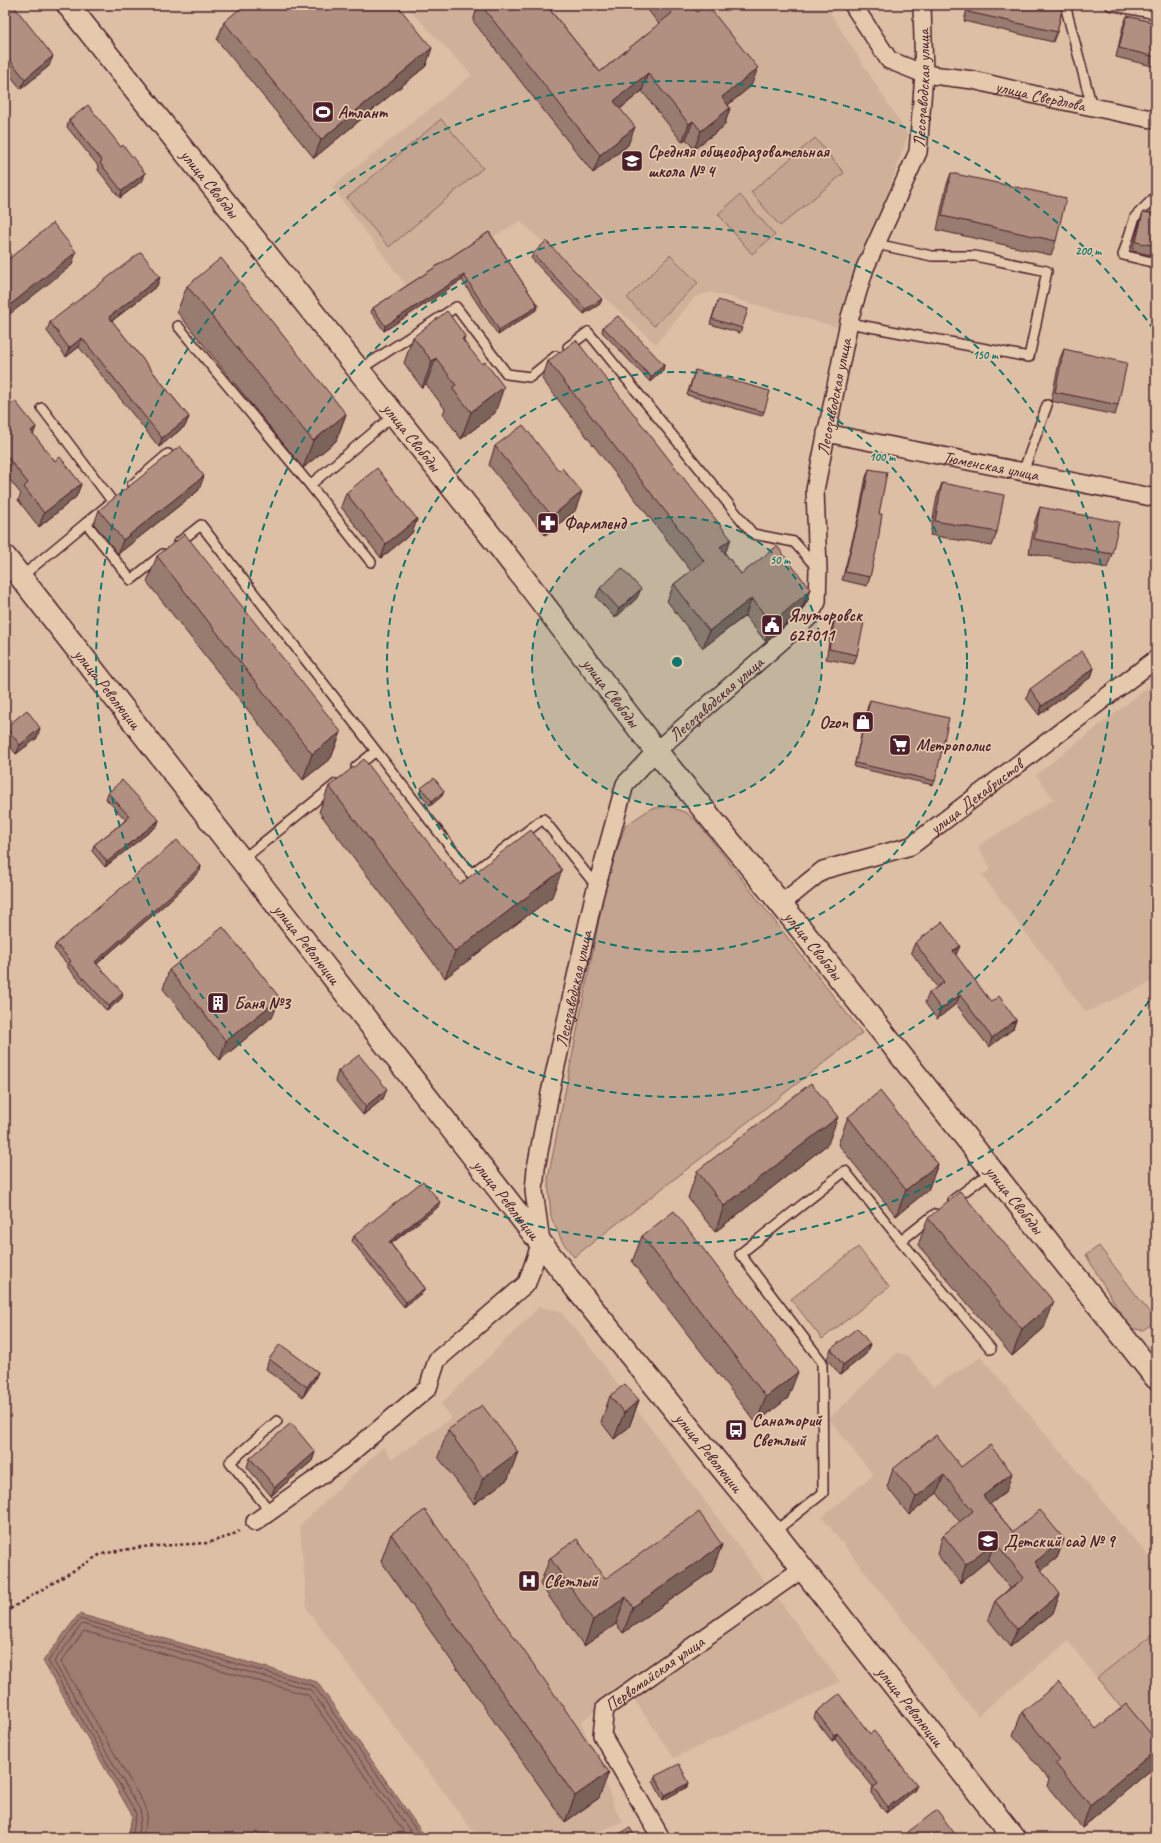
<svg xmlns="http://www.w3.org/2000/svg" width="1161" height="1843" viewBox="0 0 1161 1843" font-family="Caveat,sans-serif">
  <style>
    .built { fill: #cfb19a }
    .green { fill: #c3a490; stroke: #86625e }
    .water { fill: #9e7b70; stroke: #7c5654 }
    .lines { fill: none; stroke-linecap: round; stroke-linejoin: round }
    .shore { stroke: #6c4447; stroke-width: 1 }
    .lane-casing { stroke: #4a1f2b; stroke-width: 12 }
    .street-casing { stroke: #4a1f2b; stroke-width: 20 }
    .secondary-casing { stroke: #4a1f2b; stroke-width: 25 }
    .path { stroke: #4a1f2b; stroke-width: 2.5; stroke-dasharray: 3 3; stroke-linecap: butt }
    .lane { stroke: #e5c9ac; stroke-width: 9 }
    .street { stroke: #e5c9ac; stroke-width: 17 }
    .secondary { stroke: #e5c9ac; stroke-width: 22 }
    .wall { fill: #987b6f; stroke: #4a1f2b }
    .shaded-wall { fill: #7c645a; stroke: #4a1f2b }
    .building { fill: #b18f81; stroke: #4a1f2b }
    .ring { fill: none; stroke: #0f766e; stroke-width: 2; stroke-dasharray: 7 5 }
    .labels { text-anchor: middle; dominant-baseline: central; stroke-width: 3.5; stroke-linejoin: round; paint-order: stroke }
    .street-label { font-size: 17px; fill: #4a1f2b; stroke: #e5c9ac }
    .poi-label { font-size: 17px; font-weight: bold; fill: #4a1f2b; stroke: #e5c9ac; text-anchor: start }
    .centre { fill: #0f766e; stroke: #e5c9ac; stroke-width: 2 }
    .ring-label { font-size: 12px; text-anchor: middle; font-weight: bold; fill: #0f766e; stroke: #e5c9ac; stroke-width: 3.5; stroke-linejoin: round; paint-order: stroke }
  </style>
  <rect width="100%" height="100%" fill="#dcbfa4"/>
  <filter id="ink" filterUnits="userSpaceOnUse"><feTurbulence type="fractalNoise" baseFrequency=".025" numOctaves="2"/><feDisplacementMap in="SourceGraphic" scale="8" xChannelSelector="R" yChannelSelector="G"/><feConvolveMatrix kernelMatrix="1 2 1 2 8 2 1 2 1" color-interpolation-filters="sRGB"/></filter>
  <g filter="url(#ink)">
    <!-- built -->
    <path class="built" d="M405 5H825L908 135 840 328 710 292 695 297 656 344 520 221 408 288 332 187 472 75Z
      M1156 681V980L1086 1012 982 875 991 869 978 846 1054 799 1036 775Z
      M539 1307 560 1311 573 1328 575 1327 840 1682 674 1758 626 1687 581 1722 613 1802 612 1803 623 1821 587 1838H478L307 1610 300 1525 383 1447 392 1459 452 1418 441 1404Z
      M897 1353 907 1355 933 1387 981 1357 1156 1565V1631L1097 1678 1068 1641 978 1716 822 1517 873 1475 829 1419Z"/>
    <!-- green -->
    <path class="green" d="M441 119 483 168 389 247 347 198Z
      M815 138 844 173 780 226 751 192Z
      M740 195 775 235 752 254 718 214Z
      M670 255 698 283 654 326 627 298Z
      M668 806 687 813 698 823 862 1033 574 1257 562 1241 551 1217 548 1179 606 884 625 826 650 809Z
      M1099 1246 1156 1321 1143 1330 1134 1329 1125 1321 1086 1255Z
      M858 1247 889 1287 822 1339 791 1299Z
      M1156 1631V1750L1097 1678Z"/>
    <!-- water -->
    <path class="water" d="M79 1614 317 1682 426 1838H128L132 1815 43 1661Z"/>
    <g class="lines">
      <!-- shore -->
      <path class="shore" d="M132 1838 136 1813 48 1661 80 1619 314 1686 422 1838
        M137 1838 141 1816 140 1810 54 1662 82 1624 311 1690 415 1838
        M143 1838 147 1815 146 1808 61 1662 84 1631 308 1695 408 1838"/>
      <!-- lane casing -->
      <g class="lane-casing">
        <path id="lane" d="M1065 5 1092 107
          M1110 5 1156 14
          M1156 196 1135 217 1123 255 1156 263
          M849 323 1029 357 1047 271 975 256H932L876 244
          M178 326 310 485 394 415
          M568 347 588 332 753 534 794 542 817 568
          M359 370 456 307 507 374 530 377 556 356
          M42 408 112 501
          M1023 472 1047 405
          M132 485 168 454
          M310 485 371 562
          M86 523 107 506
          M178 543 201 525 376 751
          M21 577 86 523 131 580 163 554
          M356 767 376 751 471 874 543 819 597 887
          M242 860 336 784
          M953 1200 992 1171
          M901 1241 991 1349
          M270 1511 230 1462 277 1421
          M774 1532 823 1493 822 1362 740 1254 845 1171 901 1241 935 1214"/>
      </g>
      <!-- street casing -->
      <g class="street-casing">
        <g id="street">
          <path id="s1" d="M853 5 889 60 924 74 973 80 1044 97 1156 120"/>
          <path id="s2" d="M826 433 1156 498"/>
          <path id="s3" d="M781 904 823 870 911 846 1156 659"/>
          <path id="s4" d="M255 1522 340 1462 428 1388 437 1360 527 1283 541 1242 534 1191 536 1168 550 1093 594 896 625 784 656 751 808 618 817 602 818 569 815 490 850 317 865 268 918 152 924 74 922 5"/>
          <path id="s5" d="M661 1838 602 1735 605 1708 802 1569"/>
        </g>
      </g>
      <!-- secondary casing -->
      <g class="secondary-casing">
        <g id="secondary">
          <path id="s6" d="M68 5 502 550 656 751 781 904 1156 1378"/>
          <path id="s7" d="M5 557 579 1292 781 1541 1014 1838"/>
        </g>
      </g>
      <!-- path -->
      <path class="path" d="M5 1612 101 1554 141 1547 207 1543 230 1536 239 1531"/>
      <!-- lane -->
      <use href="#lane" class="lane"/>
      <!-- street -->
      <use href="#street" class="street"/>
      <!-- secondary -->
      <use href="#secondary" class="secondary"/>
    </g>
    <!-- wall -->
    <path class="wall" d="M5 5 49 66 21 89 5 69Z
      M478 5H558L551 11 600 72 659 24 644 5H691L751 86 728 105 730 108 724 126 694 149 686 139 682 142 642 91 620 109 628 145 593 173 473 21Z
      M968 5H1063L1057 32 1053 42 964 21Z
      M1127 16 1156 23V67L1116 57 1123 26Z
      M224 22 426 66 314 158 217 40Z
      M69 120 121 147 145 173 143 180 120 198 98 170 99 167 67 127Z
      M951 173 1056 241 1051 255 937 230 946 187Z
      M1143 212 1156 214V256L1132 251 1140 221Z
      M489 232 538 306 536 310 498 335 462 280 384 331 371 312 373 308Z
      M533 254 600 304 584 314 531 258Z
      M160 277 157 286 112 321 189 417 185 426 159 447 79 347 66 357 47 331 50 322Z
      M187 286 346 414 336 441 303 468 177 312Z
      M716 305 742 328 740 333 710 324Z
      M603 327 664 365 663 370 650 382 602 332Z
      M465 336 464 341 495 413 461 439 443 414 445 409 426 384 422 388 404 363 413 337Z
      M1064 349 1118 405 1115 415 1051 401 1060 358Z
      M548 361 725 553 741 574 810 589 803 606 800 612 765 641 745 616 703 648 667 601 674 584 691 571 542 379Z
      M695 370 764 412 762 416 687 395Z
      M5 409 36 427 33 434 55 461 81 484 76 497 39 527 18 500 21 494 5 474Z
      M495 446 575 511 545 535 489 465Z
      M869 469 879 514 870 577 867 586 842 580 858 519 866 477Z
      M942 483 997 532 992 546 930 535 937 497Z
      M199 490 118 554 94 524 99 510Z
      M346 493 417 519 412 533 381 558 341 507Z
      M1040 507 1112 554 1107 568 1029 553 1035 521Z
      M157 556 341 732 331 758 303 780 147 582Z
      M600 588 637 598 615 618 596 597Z
      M835 617 857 655 854 664 826 659 832 626Z
      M1094 668 1091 677 1039 715 1026 698 1030 689Z
      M870 700 935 781 933 785 854 767 868 705Z
      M6 727 37 738 16 754 5 740V729Z
      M329 786 460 884 552 897 445 978 319 812Z
      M421 788 444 791 442 796 430 806 420 793Z
      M108 793 159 820 157 826 105 867 92 851 94 845 126 820 106 799Z
      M201 866 200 871 169 901 97 964 122 998 107 1011 68 968V965L54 949 56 944Z
      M915 943 956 956 991 1002 1016 1020 1013 1029 989 1047 956 1004 937 1019 925 1003 929 993 937 987 911 952Z
      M169 970 273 1016 220 1060 163 989Z
      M338 1071 383 1099 363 1115 335 1081Z
      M848 1117 938 1164 928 1190 896 1216 838 1144Z
      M828 1144 715 1232 688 1198 697 1171Z
      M438 1207 391 1244 425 1288 423 1292 404 1307 352 1241 354 1236Z
      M928 1218 1044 1328 1012 1356 918 1245Z
      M642 1236 788 1398 756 1423 632 1262Z
      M870 1344 866 1354 840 1375 827 1359 831 1349Z
      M269 1359 318 1372 314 1381 303 1397 266 1369Z
      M610 1396 639 1400 629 1427 614 1439 601 1422Z
      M448 1430 508 1479 474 1504 438 1457Z
      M315 1452 312 1461 271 1496 247 1467 250 1458Z
      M961 1467 1006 1492 990 1504 1013 1532 1064 1539 1057 1558 1041 1570 1053 1613 1010 1647 988 1619 995 1601 1010 1588 988 1560 960 1583 937 1554 943 1535 960 1522 937 1493 909 1515 887 1487 893 1469Z
      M391 1534 599 1798 565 1822 381 1561Z
      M550 1558 605 1579 712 1571 623 1633 616 1624 584 1646 540 1584Z
      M816 1712 870 1734 917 1785 914 1791 886 1813 871 1793 873 1787 835 1739 832 1741 814 1718Z
      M1022 1712 1096 1729 1152 1769 1082 1828 1047 1786 1049 1780 1013 1735Z
      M655 1776 689 1783 687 1787 663 1800 653 1781Z
      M908 1832 958 1838H907L906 1837Z"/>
    <!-- shaded-wall -->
    <path class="shaded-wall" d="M544 5H558L538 21Z
      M432 48 426 66 314 158 321 140Z
      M53 56 49 66 21 89 25 79Z
      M758 68 751 86 715 115 722 97Z
      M648 73 642 91 607 119 614 101Z
      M730 108 724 126 694 149 701 131Z
      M693 121 686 139 682 142 689 124Z
      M635 127 628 145 593 173 600 155Z
      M145 173 143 180 120 198 122 191Z
      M76 252 72 265 5 318V309Z
      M464 275 462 280 384 331 385 326Z
      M160 277 157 286 105 326 109 317Z
      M602 299 600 304 584 314 586 309Z
      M538 306 536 310 498 335 499 330Z
      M82 338 79 347 66 357 69 348Z
      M436 358 426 384 422 388 432 361Z
      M664 365 663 370 650 382 651 377Z
      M504 387 495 413 461 439 471 412Z
      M346 414 336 441 303 468 313 441Z
      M189 417 185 426 159 447 162 438Z
      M36 427 31 441V431Z
      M204 476 199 490 118 554 123 540Z
      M81 484 76 497 39 527 44 513Z
      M582 492 575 511 545 535 552 516Z
      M417 519 412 533 381 558 386 544Z
      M731 539 724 556 720 547Z
      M641 589 637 598 615 618 619 609Z
      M810 589 803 606 800 612 765 641 771 624Z
      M752 598 745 616 703 648 709 631Z
      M1094 668 1091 677 1039 715 1042 706Z
      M40 728 37 738 16 754 20 745Z
      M341 732 331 758 303 780 312 754Z
      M444 791 442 796 430 806 432 801Z
      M159 820 157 826 105 867 107 862Z
      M201 866 200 871 169 901 93 967 95 962Z
      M562 870 552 897 445 978 455 952Z
      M960 946 956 955 949 961 953 951Z
      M123 993 122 998 107 1011 109 1006Z
      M960 995 956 1004 937 1019 941 1009Z
      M280 998 273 1016 220 1060 226 1041Z
      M1016 1020 1013 1029 989 1047 992 1038Z
      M387 1089 383 1099 363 1115 366 1106Z
      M838 1117 828 1144 715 1232 724 1206Z
      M938 1164 928 1190 896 1216 906 1190Z
      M440 1202 438 1207 387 1246 389 1242Z
      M425 1288 423 1292 404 1307 406 1302Z
      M1054 1302 1044 1328 1012 1356 1022 1329Z
      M870 1344 866 1354 840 1375 843 1365Z
      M318 1372 314 1381 303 1397 307 1387Z
      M798 1372 788 1398 756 1423 766 1397Z
      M639 1400 629 1427 614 1439 624 1413Z
      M315 1452 312 1461 271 1496 275 1487Z
      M518 1452 508 1479 474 1504 483 1478Z
      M1012 1473 1006 1492 977 1514 983 1496Z
      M944 1475 937 1493 909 1515 916 1497Z
      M1064 1539 1057 1558 1028 1581 1035 1562Z
      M995 1542 988 1560 960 1583 966 1564Z
      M722 1545 712 1571 623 1633 633 1607Z
      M1060 1594 1053 1613 1010 1647 1017 1629Z
      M626 1597 616 1624 584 1646 593 1620Z
      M837 1733 835 1739 832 1741 834 1735Z
      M1156 1750V1759L1152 1769 1082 1828 1090 1805Z
      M609 1772 599 1798 565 1822 575 1796Z
      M689 1783 687 1787 663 1800 665 1795Z
      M917 1785 914 1791 886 1813 888 1807Z"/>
    <!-- building -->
    <path class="building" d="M5 5H10L11 7 13 5 53 56 25 79 5 54Z
      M244 5H397L432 48 321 140 224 22Z
      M481 5H546L600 72 672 13 666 5H691L697 12 705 5H707L758 68 722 97 730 108 701 131 693 121 689 124 648 73 614 101 635 127 600 155Z
      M969 5H1063L1057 32 968 12Z
      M1127 16 1156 23V57L1119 48Z
      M88 105 121 147 123 145 145 173 122 191 100 163 102 161 69 120Z
      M951 173 1066 198 1056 241 942 216Z
      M1143 212 1156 214V246L1136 242Z
      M53 223 76 252 5 309V262Z
      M489 232 538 306 499 330 464 275 385 326 373 308Z
      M546 241 602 299 586 309 533 254Z
      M141 252 160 277 109 317 189 417 162 438 82 338 69 348 50 322Z
      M221 258 346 414 313 441 187 286Z
      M718 300 748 309 742 328 712 319Z
      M447 311 465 336 462 339 482 364 485 362 504 387 471 412 452 388 456 385 436 358 432 361 413 337Z
      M618 316 664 365 651 377 603 327Z
      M576 340 731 539 720 547 741 574 777 546 810 589 806 594 771 624 752 598 709 631 674 584 704 561 548 361Z
      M1064 349 1127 363 1118 405 1055 392Z
      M695 370 770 391 764 412 689 391Z
      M15 401 36 427 31 431 55 461 60 457 81 484 44 513 24 487 28 483 5 454V409Z
      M523 425 559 471 562 468 582 492 552 516 495 446Z
      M180 446 204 476 123 540 99 510Z
      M377 468 417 519 386 544 346 493Z
      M869 469 887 472 879 514H882L877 547 870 577 845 572 861 510Z
      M942 483 1004 495 997 532 935 521Z
      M1040 507 1119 522 1112 554 1034 539Z
      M185 534 341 732 312 754 157 556Z
      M622 568 641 589 619 609 600 588Z
      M835 617 864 622 857 655 829 649Z
      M1082 651 1094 668 1042 706 1030 689Z
      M870 700 949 718 935 781 855 763Z
      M27 710 40 728 20 745 6 727Z
      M364 759 460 884 531 830 562 870 455 952 329 786Z
      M434 778 444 791 432 801 421 788Z
      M122 780 159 820 107 862 94 845 130 817 108 793Z
      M177 840 201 866 170 896 95 962 123 993 109 1006 69 963 71 961 56 944Z
      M942 922 960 946 953 951 991 1002 999 996 1016 1020 992 1038 960 995 941 1009 929 993 944 982 915 943Z
      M223 927 280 998 226 1041 169 970Z
      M359 1055 387 1089 366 1106 338 1071Z
      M811 1083 838 1117 724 1206 697 1171Z
      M880 1091 938 1164 906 1190 848 1117Z
      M423 1181 440 1202 389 1242 425 1288 406 1302 354 1236Z
      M960 1191 1054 1302 1022 1329 928 1218Z
      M674 1211 798 1372 766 1397 642 1236Z
      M857 1328 870 1344 843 1365 831 1349Z
      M280 1344 318 1372 307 1387 269 1359Z
      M625 1384 639 1400 624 1413 610 1396Z
      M482 1405 518 1452 483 1478 448 1430Z
      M291 1423 315 1452 275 1487 250 1458Z
      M936 1435 961 1467 990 1445 1012 1473 983 1496 1013 1532 1040 1510 1064 1539 1035 1562 1060 1594 1017 1629 995 1601 1024 1578 995 1542 966 1564 943 1535 973 1511 944 1475 916 1497 893 1469Z
      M425 1510 609 1772 575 1796 391 1534Z
      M699 1512 722 1545 633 1607 626 1597 593 1620 550 1558 577 1539 605 1579Z
      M1059 1682 1096 1729 1126 1704 1156 1740V1750L1090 1805 1055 1763 1060 1760 1022 1712Z
      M839 1694 870 1734 874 1731 917 1785 888 1807 873 1787 878 1784 837 1733 834 1735 816 1712Z
      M679 1764 689 1783 665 1795 655 1776Z
      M937 1810 958 1838H912L908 1832Z
      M630 1828 636 1838H611Z"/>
  </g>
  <!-- distance rings -->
  <circle cx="677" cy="662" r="145" fill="#0f766e" fill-opacity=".12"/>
  <g class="ring">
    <circle cx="677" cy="662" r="145"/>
    <circle cx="677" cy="662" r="290"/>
    <circle cx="677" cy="662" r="435"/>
    <path d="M1156 991A581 581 0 1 1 1156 333"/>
  </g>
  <!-- icons -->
  <defs>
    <g id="stadium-square" transform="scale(1.15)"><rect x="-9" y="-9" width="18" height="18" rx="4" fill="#4a1f2b" stroke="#e5c9ac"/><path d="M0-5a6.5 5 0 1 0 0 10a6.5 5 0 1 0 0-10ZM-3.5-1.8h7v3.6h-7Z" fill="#fff"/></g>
    <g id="school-square" transform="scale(1.15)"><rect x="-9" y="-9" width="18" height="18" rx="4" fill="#4a1f2b" stroke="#e5c9ac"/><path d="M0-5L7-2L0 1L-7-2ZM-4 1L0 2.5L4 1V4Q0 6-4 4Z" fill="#fff"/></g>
    <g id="pharmacy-square" transform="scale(1.15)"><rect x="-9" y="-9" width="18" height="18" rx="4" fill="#4a1f2b" stroke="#e5c9ac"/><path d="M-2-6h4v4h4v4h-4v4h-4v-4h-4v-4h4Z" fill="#fff"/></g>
    <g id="civic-square" transform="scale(1.15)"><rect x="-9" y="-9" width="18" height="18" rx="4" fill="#4a1f2b" stroke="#e5c9ac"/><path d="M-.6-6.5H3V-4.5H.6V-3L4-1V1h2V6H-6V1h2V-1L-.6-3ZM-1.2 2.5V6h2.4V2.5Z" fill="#fff"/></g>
    <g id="shop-square" transform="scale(1.15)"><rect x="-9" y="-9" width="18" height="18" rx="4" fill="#4a1f2b" stroke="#e5c9ac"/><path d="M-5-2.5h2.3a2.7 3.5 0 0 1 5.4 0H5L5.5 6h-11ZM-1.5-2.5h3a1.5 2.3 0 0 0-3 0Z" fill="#fff"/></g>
    <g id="supermarket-square" transform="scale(1.15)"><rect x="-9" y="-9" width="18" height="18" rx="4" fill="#4a1f2b" stroke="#e5c9ac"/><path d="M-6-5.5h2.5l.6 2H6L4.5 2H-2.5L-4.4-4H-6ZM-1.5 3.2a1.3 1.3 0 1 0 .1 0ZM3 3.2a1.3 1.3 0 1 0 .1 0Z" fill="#fff"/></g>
    <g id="building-square" transform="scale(1.15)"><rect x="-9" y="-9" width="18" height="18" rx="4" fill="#4a1f2b" stroke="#e5c9ac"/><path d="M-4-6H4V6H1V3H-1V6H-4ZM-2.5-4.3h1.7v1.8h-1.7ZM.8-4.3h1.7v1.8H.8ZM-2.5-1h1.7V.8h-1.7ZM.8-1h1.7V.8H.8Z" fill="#fff"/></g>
    <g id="bus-square" transform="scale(1.15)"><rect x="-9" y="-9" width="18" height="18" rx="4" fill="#4a1f2b" stroke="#e5c9ac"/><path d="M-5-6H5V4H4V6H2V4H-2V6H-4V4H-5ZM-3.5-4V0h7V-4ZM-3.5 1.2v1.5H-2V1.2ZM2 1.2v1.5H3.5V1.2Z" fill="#fff"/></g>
    <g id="hospital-square" transform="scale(1.15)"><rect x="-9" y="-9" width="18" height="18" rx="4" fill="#4a1f2b" stroke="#e5c9ac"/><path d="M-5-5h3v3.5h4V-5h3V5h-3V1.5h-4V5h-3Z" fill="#fff"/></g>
  </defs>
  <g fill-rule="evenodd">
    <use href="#stadium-square" x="323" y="112"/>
    <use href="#school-square" x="632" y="161"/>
    <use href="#pharmacy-square" x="548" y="523"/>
    <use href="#civic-square" x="772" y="625"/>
    <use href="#shop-square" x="863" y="722"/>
    <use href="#supermarket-square" x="900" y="745"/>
    <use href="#building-square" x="218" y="1003"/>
    <use href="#bus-square" x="736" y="1430"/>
    <use href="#school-square" x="988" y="1541"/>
    <use href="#hospital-square" x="529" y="1581"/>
  </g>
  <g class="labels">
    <!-- street labels -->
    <g class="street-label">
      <text stroke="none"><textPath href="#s4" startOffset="1676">Лесозаводская улица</textPath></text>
      <text stroke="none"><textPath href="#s1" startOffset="222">улица Свердлова</textPath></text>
      <text stroke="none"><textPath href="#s6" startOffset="228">улица Свободы</textPath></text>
      <text stroke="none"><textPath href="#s4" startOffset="1352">Лесозаводская улица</textPath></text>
      <text stroke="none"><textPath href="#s6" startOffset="552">улица Свободы</textPath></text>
      <text stroke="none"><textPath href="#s2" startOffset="168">Тюменская улица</textPath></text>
      <text stroke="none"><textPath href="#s7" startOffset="167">улица Революции</textPath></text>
      <text stroke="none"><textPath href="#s6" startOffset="876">улица Свободы</textPath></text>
      <text stroke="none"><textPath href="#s4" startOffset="1004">Лесозаводская улица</textPath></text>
      <text stroke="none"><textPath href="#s3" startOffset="227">улица Декабристов</textPath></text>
      <text stroke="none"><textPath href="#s7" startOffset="491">улица Революции</textPath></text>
      <text stroke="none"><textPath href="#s6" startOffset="1200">улица Свободы</textPath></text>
      <text stroke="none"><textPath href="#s4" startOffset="668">Лесозаводская улица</textPath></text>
      <text stroke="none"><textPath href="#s7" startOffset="815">улица Революции</textPath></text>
      <text stroke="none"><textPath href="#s6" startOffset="1524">улица Свободы</textPath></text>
      <text stroke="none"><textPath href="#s7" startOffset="1139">улица Революции</textPath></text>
      <text stroke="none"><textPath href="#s5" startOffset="206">Первомайская улица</textPath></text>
      <text stroke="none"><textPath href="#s7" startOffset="1463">улица Революции</textPath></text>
    </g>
    <!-- poi labels -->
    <g class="poi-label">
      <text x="338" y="112">Атлант</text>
      <text x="648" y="151">Средняя общеобразовательная<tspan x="648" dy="20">школа № 4</tspan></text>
      <text x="564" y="523">Фармленд</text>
      <text x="788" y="615">Ялуторовск<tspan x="788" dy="20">627011</tspan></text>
      <text x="848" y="722" text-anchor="end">Ozon</text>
      <text x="916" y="745">Метрополис</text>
      <text x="234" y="1003">Баня №3</text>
      <text x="752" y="1420">Санаторий<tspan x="752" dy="20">Светлый</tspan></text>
      <text x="1004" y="1541">Детский сад № 9</text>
      <text x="544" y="1581">Светлый</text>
    </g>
  </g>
  <circle cx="677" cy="662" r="6" class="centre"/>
  <g class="ring-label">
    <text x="1088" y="255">200 m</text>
    <text x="985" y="359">150 m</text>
    <text x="882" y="461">100 m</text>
    <text x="780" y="564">50 m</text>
  </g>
  <!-- margin -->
  <rect width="1161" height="1843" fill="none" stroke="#e5c9ac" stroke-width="20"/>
  <rect x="10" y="10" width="1141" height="1823" fill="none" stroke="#4a1f2b" stroke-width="1.5" filter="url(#ink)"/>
</svg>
